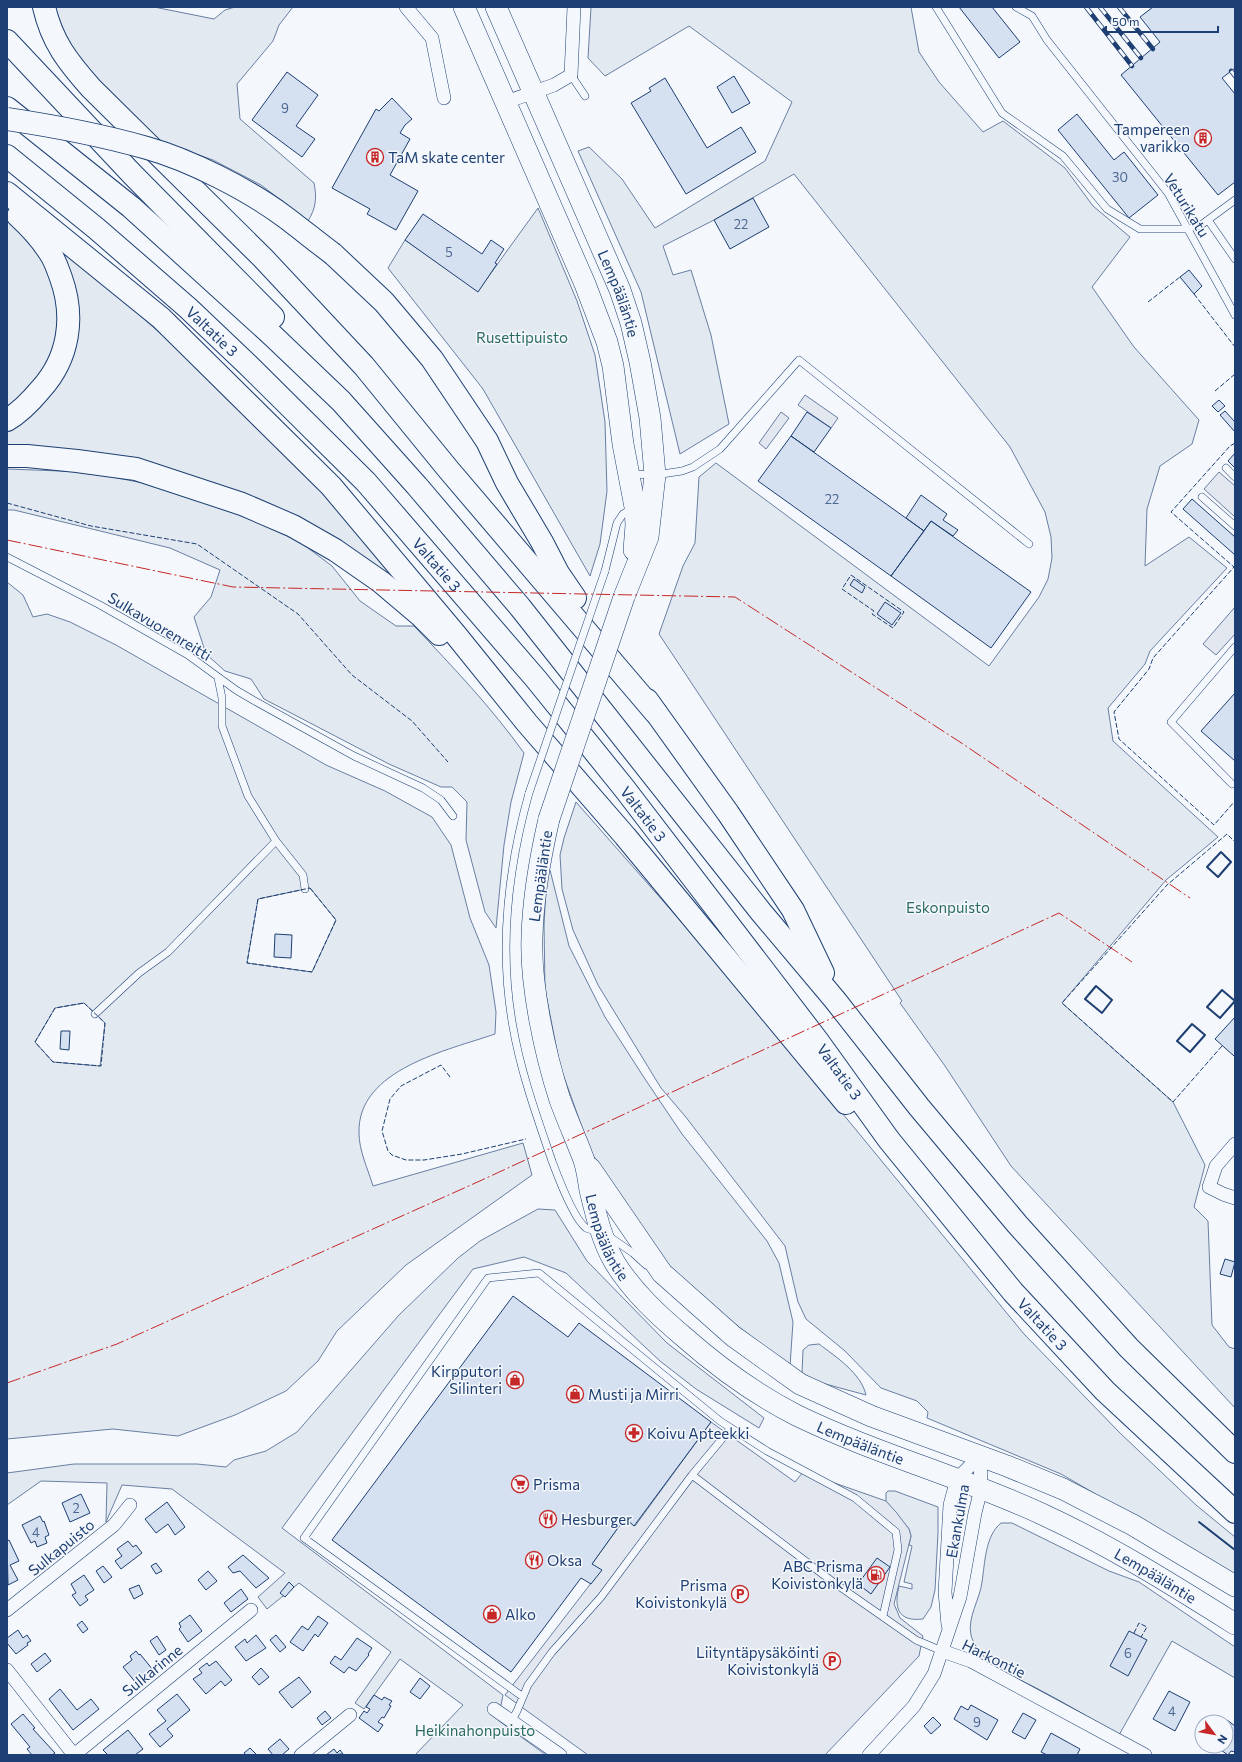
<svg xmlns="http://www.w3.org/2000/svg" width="1242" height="1762" viewBox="0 0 1242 1762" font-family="Commissioner,sans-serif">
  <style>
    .green { fill: #e3e9f0; stroke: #687fa3; fill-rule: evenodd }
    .parking { fill: #e3e8f0; stroke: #687fa3 }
    .building { fill: #d5e0f0; stroke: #1d3f73 }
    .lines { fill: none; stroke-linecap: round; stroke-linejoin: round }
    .service-casing { stroke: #1d3f73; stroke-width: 8 }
    .minor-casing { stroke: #1d3f73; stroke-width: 14 }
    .primary-casing { stroke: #1d3f73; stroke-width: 22 }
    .motorway-casing { stroke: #1d3f73; stroke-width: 24 }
    .service { stroke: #f4f7fb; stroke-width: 7 }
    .minor { stroke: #f4f7fb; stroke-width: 13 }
    .primary { stroke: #f4f7fb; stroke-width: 21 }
    .motorway { stroke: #f4f7fb; stroke-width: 22 }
    .rail-casing { stroke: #1d3f73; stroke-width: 4.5 }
    .rail { stroke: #f4f7fb; stroke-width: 3; stroke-dasharray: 9; stroke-linecap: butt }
    .service-bridge-casing { stroke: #1d3f73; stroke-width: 8; stroke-linecap: butt }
    .primary-bridge-casing { stroke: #1d3f73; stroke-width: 22; stroke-linecap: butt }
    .motorway-bridge-casing { stroke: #1d3f73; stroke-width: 24; stroke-linecap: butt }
    .service-bridge { stroke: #f4f7fb; stroke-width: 7 }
    .primary-bridge { stroke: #f4f7fb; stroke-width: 21 }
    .motorway-bridge { stroke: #f4f7fb; stroke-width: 22 }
    .fence { stroke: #1d3f73; stroke-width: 1; stroke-dasharray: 5 2; stroke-linecap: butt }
    .wall { stroke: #1d3f73; stroke-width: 2 }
    .power { stroke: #c62828; stroke-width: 1; stroke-dasharray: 14 3 2 3; stroke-linecap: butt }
    .labels { text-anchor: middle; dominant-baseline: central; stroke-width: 3; stroke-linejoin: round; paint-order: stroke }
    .number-label { font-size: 13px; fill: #4b6792 }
    .poi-label { font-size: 15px; fill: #1d3f73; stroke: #f4f7fb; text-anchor: start }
    .street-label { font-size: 15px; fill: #1d3f73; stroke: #f4f7fb }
    .park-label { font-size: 15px; fill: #2c6c60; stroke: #f4f7fb }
  </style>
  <rect width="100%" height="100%" fill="#f4f7fb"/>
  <!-- green -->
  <path class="green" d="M55 7H154L214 19 225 10 235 7H293L279 25 273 41 237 84 240 119 314 183C317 198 316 208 308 221L261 185 213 160 156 140 76 57 66 38Z
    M591 7H911L919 52 939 82 983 132 1003 121 1065 168 1093 206 1130 237 1092 287 1134 347 1199 420 1192 444 1160 466 1147 509 1145 566 1189 537 1227 568 1150 651 1145 664 1108 708 1113 741 1218 837 1166 880 1062 1003 1173 1102 1205 1165 1194 1207 1208 1221 1212 1325 1229 1347 1235 1349V1408L1011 1166 945 1066 900 1003 902 1001 659 634 683 566 695 543 699 477 716 463 989 666 1039 597 1048 579 1052 558 1051 537 1045 512 1010 447 794 174 714 220 663 246 673 275 691 270 711 335 729 424 680 454 641 292 578 151 589 147 622 179 655 228 765 161 792 102 689 26 605 76 588 58Z
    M538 208 577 301 595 355 605 422 607 491 600 544 590 576 483 389 388 268 405 240 478 291Z
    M7 216 27 233 50 275 60 313 53 351 40 377 13 403 7 406Z
    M55 243C147 319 237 400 318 488 348 520 375 553 404 586L248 500 7 451V426L76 341Z
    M7 469 87 472 148 484 240 514 300 542 332 566 360 601 396 626H414C453 667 491 707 524 753L511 802 504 845 496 928 485 912 466 840 467 802 452 787H441L389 764 264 699 251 679 225 671 206 654 194 617 211 597 220 570 170 548 14 510H7Z
    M7 582 23 595 33 617 47 614 70 622 116 645 326 765 385 791 432 817 451 845 470 918 489 965 496 1012 495 1034C449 1050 357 1069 359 1133 359 1151 368 1169 373 1186L523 1143 532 1175 406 1265 337 1331 318 1361 286 1391 235 1415 178 1436 113 1429 7 1439ZM310 888 336 920 312 972 247 963 258 899ZM84 1003 105 1023 100 1066 53 1062 35 1042 55 1008Z
    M576 802 736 984 1024 1334 1120 1433 1196 1505 1235 1537V1575L1061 1474 927 1418 928 1412 917 1401 881 1388 845 1351 806 1319 798 1302 785 1246 685 1116 661 1088 598 985 573 930 562 889 560 855 564 838Z
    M547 870H550L569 946 605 1017 645 1079 682 1134 767 1241 779 1263 793 1322 790 1366 689 1289 628 1215 591 1152 560 1066 545 989 544 925Z
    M538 1209 555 1210 587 1261 667 1343 764 1418 759 1428 696 1389 660 1361 566 1273 524 1257 473 1269 282 1528 503 1695 498 1720 546 1755H415L463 1705 400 1659 364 1709 355 1703 391 1652 299 1583 267 1609 258 1597 285 1573 172 1489 122 1485 106 1522 107 1483 41 1481 7 1505V1473L74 1464H197L226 1467 234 1460 266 1451 297 1432 399 1315 458 1258 480 1241Z
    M819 1344C836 1357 861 1373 866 1395L818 1382 802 1373 803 1350 809 1345Z
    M888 1491H895L938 1507V1533L935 1590 931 1607 923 1619C897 1622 894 1607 899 1586L912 1589V1584L904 1582 912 1546 909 1545 911 1536 909 1529 886 1501V1493Z
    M1001 1523H1012L1109 1571 1139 1582 1235 1647V1678L1172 1641 1119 1735C1092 1719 1065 1703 1038 1689 1023 1681 1005 1674 992 1664 984 1658 973 1645 971 1635 967 1618 980 1599 982 1582 985 1563 985 1536 1001 1523Z"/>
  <!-- parking -->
  <path class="parking" d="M805 395 838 418 831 428 798 405Z
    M781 412 789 418 766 449 759 443Z
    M1219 472 1235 486V517L1204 489Z
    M1235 607V634L1216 655 1203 644Z
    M711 1422 795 1482 803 1472 886 1501 896 1512 909 1529 911 1536 894 1604 900 1618 923 1636 919 1656 825 1755H588L505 1695 595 1578 592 1564 625 1518 635 1526Z"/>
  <!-- building -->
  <path class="building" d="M959 7H992L1020 42 999 58Z
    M1153 7H1235V68L1222 78 1235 94V182L1218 195 1121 75 1160 42 1140 17Z
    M287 72 318 95 296 126 315 139 302 157 252 120Z
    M734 76 750 103 732 113 717 87Z
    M665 78 707 148 741 127 756 152 686 194 631 103 651 91 649 88Z
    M392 98 412 119 405 125 400 133 410 139 390 175 418 191 396 230 367 214 370 209 332 188 376 109 379 111Z
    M1077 114 1114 160 1124 152 1158 195 1129 218 1058 130Z
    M753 198 769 227 730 249 714 220Z
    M423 214 482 254 491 240 504 249 495 263 497 264 478 292 405 240Z
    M1189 270 1202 286 1194 294 1180 277Z
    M1219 400 1225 406 1218 412 1212 406Z
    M1225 411 1235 422V432L1220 415Z
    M807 412 831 428 814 452 791 436Z
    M791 436 924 531 891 576 758 481Z
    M1235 453V468L1228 461Z
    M921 495 947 514 943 520 958 530 953 536 931 521 924 531 906 518Z
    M1192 499 1235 537V555L1183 509Z
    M931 521 1031 592 991 648 891 576Z
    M854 579 865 587 862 593 850 585Z
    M885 602 901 613 892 625 877 614Z
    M1235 693V761L1201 731Z
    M275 934 292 935 291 958 274 957Z
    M1235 1017V1055L1234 1056 1215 1039Z
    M61 1031H70L69 1050 60 1049Z
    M1225 1259 1235 1262 1231 1277 1220 1274Z
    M513 1296 568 1337 579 1323 711 1422 634 1526 625 1518 592 1564 602 1570 591 1584 581 1578 511 1672 332 1540Z
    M81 1494 90 1513 70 1522 62 1503Z
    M167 1502 185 1527 175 1535 168 1524 156 1533 145 1519Z
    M40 1516 43 1522 44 1521 49 1535 45 1537 47 1543 37 1547 35 1541 31 1543 22 1525Z
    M9 1540 19 1561 10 1565 18 1580 8 1585 7 1541Z
    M128 1541 133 1547 136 1545 142 1553 121 1569 115 1561 122 1556 117 1549Z
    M243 1555 269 1578 256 1588 240 1571 233 1573 228 1567Z
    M877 1558 890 1567 871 1594 858 1584Z
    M156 1563 162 1571 156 1574 151 1566Z
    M103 1566 112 1577 104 1583 96 1571Z
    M208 1571 217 1581 206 1590 198 1580Z
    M84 1575 94 1590 85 1596 88 1600 80 1606 72 1595 76 1593 71 1584Z
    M289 1582 294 1587 285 1597 280 1593Z
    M139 1585 143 1594 134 1599 129 1589Z
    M241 1589 248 1599 231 1612 224 1603Z
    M190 1615 202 1631 188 1642 179 1629 181 1627 179 1623Z
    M318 1616 328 1623 318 1637 315 1634 303 1651 290 1642 302 1626 308 1630Z
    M82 1621 88 1629 83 1633 77 1625Z
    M18 1630 23 1638 27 1635 31 1641 27 1643 28 1645 16 1654 7 1643V1638Z
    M1129 1631 1147 1640 1128 1676 1110 1666Z
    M256 1635 266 1648 246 1661 235 1647 245 1639 247 1643Z
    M276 1635 286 1647 280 1652 270 1640Z
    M157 1636 166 1650 159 1655 150 1641Z
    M357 1638 372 1648 368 1654 369 1655 356 1671 349 1667 344 1673 330 1663 335 1656 341 1660Z
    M136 1651 139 1655 140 1654 153 1670 136 1683 123 1667 132 1660 130 1656Z
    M45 1653 51 1661 37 1672 31 1664Z
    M216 1661 232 1680 225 1686 221 1681 206 1694 193 1679 202 1673 199 1669 207 1663 209 1666Z
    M261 1668 269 1677 259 1685 252 1677Z
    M299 1677 311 1692 292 1708 279 1692Z
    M420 1678 430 1686 420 1699 410 1692Z
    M60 1689 77 1710 91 1699 99 1709 73 1730 49 1699Z
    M1169 1691 1190 1702 1175 1731 1153 1719Z
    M177 1694 190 1710 167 1729 173 1736 160 1747 149 1734 166 1721 157 1710Z
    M374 1695 382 1700 384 1697 392 1701 389 1705 391 1706 384 1718 382 1717 378 1722 383 1725 378 1732 359 1718 364 1711 367 1713 370 1709 366 1707Z
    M971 1705 998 1720 987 1740 954 1719 961 1706 968 1710Z
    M325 1711 331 1718 322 1725 317 1718Z
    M1023 1713 1036 1720 1025 1739 1012 1732Z
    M23 1714 35 1728 33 1729 55 1753 52 1755H32L27 1749 30 1747 11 1724Z
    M933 1717 941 1725 931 1734 924 1726Z
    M1227 1720 1235 1726V1752L1231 1751 1228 1755 1218 1748 1220 1746H1226Z
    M128 1730 143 1749 135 1755H108L103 1750Z
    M1051 1733 1080 1749 1077 1755H1047L1041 1752Z
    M280 1739 289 1749 282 1755H273L268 1749Z
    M250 1748 257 1755H246L244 1753Z
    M334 1749 337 1753 340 1750 343 1754 326 1755Z"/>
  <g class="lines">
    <!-- service casing -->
    <g class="service-casing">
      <path id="service" d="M936 7 1002 113 1063 156 1107 209 1140 229H1187L1201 225 1235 200
        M1016 7 1032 16 1047 40 1168 193 1235 315
        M571 75 585 96
        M1208 220 1235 259
        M1226 468 1235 477
        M631 474 655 475 682 471 693 467 720 449 799 360 1029 544
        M1202 497 1235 526
        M7 557 100 605 188 655 236 690 253 700 354 756 423 788 441 800 453 816
        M605 571 617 523 623 514 633 508
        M218 678 222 698V726L248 796 276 841 303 875 305 889
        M1232 784 1171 722 1235 647
        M529 793C508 868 499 950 513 1027 521 1073 537 1117 552 1161 558 1177 573 1218 586 1228 589 1230 594 1230 598 1231
        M95 1014 139 973 168 952 276 841
        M607 1235 633 1253 646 1265
        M692 1475 833 1582 916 1640 942 1651
        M523 1697 304 1538 488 1278 539 1273 720 1421 767 1451 855 1498 896 1532 898 1550 883 1616
        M512 1720 517 1711 528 1685 552 1652 601 1597 692 1475 731 1428"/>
    </g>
    <!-- minor casing -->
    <g class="minor-casing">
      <path id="minor" d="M406 7 432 38 444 98
        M506 102 554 85 571 75 574 7
        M1235 1144 1216 1166 1209 1187 1223 1194 1235 1198
        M7 1610 114 1525 130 1505
        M948 1625 945 1592 950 1505 957 1479 980 1456
        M942 1651 971 1661 1145 1755
        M7 1670 74 1755
        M494 1709 560 1755
        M74 1755 251 1610
        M301 1755 350 1715
        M869 1755 914 1706 934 1674 960 1597 975 1513 981 1489 980 1456"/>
    </g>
    <!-- primary casing -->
    <g class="primary-casing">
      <g id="primary">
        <path d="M464 7 585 284 607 342 613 366 623 444 635 507 636 525 634 550"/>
        <path id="s1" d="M496 7 620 290 631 323 640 362 650 418 655 475 648 537 624 597"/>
        <path id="s2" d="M549 819C540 858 533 897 532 937 530 985 545 1054 560 1100 567 1119 575 1137 582 1155 587 1166 588 1179 590 1190 596 1215 602 1241 615 1263 633 1292 658 1315 684 1337 718 1367 755 1394 796 1415 876 1454 963 1477 1044 1515 1111 1546 1173 1585 1235 1624"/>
        <path d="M590 1168 662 1273 733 1336 800 1384 871 1416 1007 1466 1063 1489 1133 1525 1235 1586"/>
      </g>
    </g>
    <!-- motorway casing -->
    <g class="motorway-casing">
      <g id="motorway">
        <path d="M44 7C52 42 68 62 91 88L263 258 364 366 448 469 655 712"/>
        <path d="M7 41 132 174 273 317"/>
        <path d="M7 108 131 207 273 336 341 401 417 486 520 607 761 912 835 1000 919 1107 1017 1224 1129 1348 1235 1452"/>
        <path id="s3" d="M7 156 97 229 188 308 248 365 366 482 536 679 624 788 817 1040 889 1140 1013 1292 1105 1391 1235 1512"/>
        <path d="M7 193 161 318 331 486 456 635 527 723 625 836 846 1103"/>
        <path d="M333 254 384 302 432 359 487 441 507 483 542 542 558 573 575 598"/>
        <path d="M7 420C21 412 31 401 41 389 69 358 75 317 61 278 58 270 55 260 50 253 41 239 30 227 18 216"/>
        <path d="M7 456H27L77 461 136 469 242 504 293 526 335 550 381 582 420 615 439 634"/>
        <path d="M647 700 728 813 793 910 823 973"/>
      </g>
    </g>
    <!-- service -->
    <use href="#service" class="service"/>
    <!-- minor -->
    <use href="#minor" class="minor"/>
    <!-- primary -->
    <use href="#primary" class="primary"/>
    <!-- motorway -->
    <use href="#motorway" class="motorway"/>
    <!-- rail casing -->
    <g class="rail-casing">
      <path id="rail" d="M1086 7 1132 66
        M1100 7 1141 58
        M1119 7 1153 49
        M1231 71 1235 76"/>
    </g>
    <!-- rail -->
    <use href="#rail" class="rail"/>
    <!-- service-bridge casing -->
    <g class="service-bridge-casing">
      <path id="service-bridge" d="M529 793 605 571"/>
    </g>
    <!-- primary-bridge casing -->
    <g class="primary-bridge-casing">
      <path id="primary-bridge" d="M549 819 624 597"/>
    </g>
    <!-- motorway-bridge casing -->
    <g class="motorway-bridge-casing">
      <path id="motorway-bridge" d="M7 119C54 126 101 135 147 148 190 160 249 190 285 217 301 229 317 242 333 254"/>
    </g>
    <!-- service-bridge -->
    <use href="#service-bridge" class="service-bridge"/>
    <!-- primary-bridge -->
    <use href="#primary-bridge" class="primary-bridge"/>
    <!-- motorway-bridge -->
    <use href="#motorway-bridge" class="motorway-bridge"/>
    <!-- fence -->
    <path class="fence" d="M1194 294 1235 347
      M1148 302 1180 277
      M1215 391 1235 374
      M1235 443 1230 446 1171 512 1234 567 1153 658 1149 669 1114 712 1119 739 1214 825 1235 801
      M7 503 91 526 197 544 298 614 352 675 412 721 448 762
      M851 575 904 612 893 628 872 614 874 611 842 589Z
      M310 888 336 920 312 972 247 963 258 899Z
      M84 1003 105 1023 101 1066 53 1062 35 1042 55 1008Z
      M1222 1046 1173 1102 1062 1003 1167 885 1227 834 1235 842
      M450 1077 441 1065 401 1086 390 1099 382 1131 388 1151 392 1155 406 1160H424L462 1154 526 1139
      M1134 1633 1139 1623 1147 1627 1141 1637"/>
    <!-- wall -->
    <path class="wall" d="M1221 852 1231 862 1218 877 1207 867Z
      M1096 986 1112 1000 1102 1013 1085 999Z
      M1222 990 1235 1001 1220 1018 1207 1007Z
      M1192 1024 1205 1035 1190 1052 1177 1041Z
      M1199 1522 1235 1550"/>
    <!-- power -->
    <path class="power" d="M7 540 233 587 735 597 960 742 1190 898
      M7 1383 117 1344 482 1180 1059 913 1132 962"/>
  </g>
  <!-- icons -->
  <defs>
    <g id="building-ring" transform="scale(0.9)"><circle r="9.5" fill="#f4f7fb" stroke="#c62828" stroke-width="1.5"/><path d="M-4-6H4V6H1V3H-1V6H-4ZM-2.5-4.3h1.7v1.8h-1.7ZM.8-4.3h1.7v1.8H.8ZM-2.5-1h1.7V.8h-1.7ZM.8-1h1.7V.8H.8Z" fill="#c62828"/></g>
    <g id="shop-ring" transform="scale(0.9)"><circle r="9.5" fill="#f4f7fb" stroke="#c62828" stroke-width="1.5"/><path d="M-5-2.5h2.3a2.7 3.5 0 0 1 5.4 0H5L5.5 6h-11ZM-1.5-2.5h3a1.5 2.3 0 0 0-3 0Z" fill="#c62828"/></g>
    <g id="pharmacy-ring" transform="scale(0.9)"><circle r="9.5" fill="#f4f7fb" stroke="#c62828" stroke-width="1.5"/><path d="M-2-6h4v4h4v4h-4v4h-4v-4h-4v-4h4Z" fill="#c62828"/></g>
    <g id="supermarket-ring" transform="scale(0.9)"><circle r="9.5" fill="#f4f7fb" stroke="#c62828" stroke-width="1.5"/><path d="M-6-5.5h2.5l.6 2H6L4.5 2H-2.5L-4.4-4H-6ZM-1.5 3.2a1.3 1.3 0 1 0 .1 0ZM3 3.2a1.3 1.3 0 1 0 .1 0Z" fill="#c62828"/></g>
    <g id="restaurant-ring" transform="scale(0.9)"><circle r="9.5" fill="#f4f7fb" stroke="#c62828" stroke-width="1.5"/><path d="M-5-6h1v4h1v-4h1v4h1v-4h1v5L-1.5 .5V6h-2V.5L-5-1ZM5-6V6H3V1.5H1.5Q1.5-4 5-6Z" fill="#c62828"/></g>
    <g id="fuel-ring" transform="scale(0.9)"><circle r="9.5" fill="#f4f7fb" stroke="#c62828" stroke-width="1.5"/><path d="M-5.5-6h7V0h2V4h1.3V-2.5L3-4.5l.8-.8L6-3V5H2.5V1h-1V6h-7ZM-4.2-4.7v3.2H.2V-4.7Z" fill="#c62828"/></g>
    <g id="parking-ring" transform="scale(0.9)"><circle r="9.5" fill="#f4f7fb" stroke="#c62828" stroke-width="1.5"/><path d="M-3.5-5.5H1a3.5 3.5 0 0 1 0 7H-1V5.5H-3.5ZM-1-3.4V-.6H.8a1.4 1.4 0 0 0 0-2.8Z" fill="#c62828"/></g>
  </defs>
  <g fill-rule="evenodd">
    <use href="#building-ring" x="1203" y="138"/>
    <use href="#building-ring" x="375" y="157"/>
    <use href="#shop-ring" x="515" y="1380"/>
    <use href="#shop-ring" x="575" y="1394"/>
    <use href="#pharmacy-ring" x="634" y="1433"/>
    <use href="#supermarket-ring" x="520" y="1484"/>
    <use href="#restaurant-ring" x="548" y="1519"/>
    <use href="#restaurant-ring" x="534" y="1560"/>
    <use href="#fuel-ring" x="876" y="1575"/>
    <use href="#parking-ring" x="740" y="1594"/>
    <use href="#shop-ring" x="492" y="1614"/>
    <use href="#parking-ring" x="832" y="1661"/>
  </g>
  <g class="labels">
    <!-- number labels -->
    <g class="number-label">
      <text x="285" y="108">9</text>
      <text x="1120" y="177">30</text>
      <text x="741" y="224">22</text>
      <text x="449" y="252">5</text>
      <text x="832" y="499">22</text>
      <text x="76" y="1508">2</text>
      <text x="36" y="1532">4</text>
      <text x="1128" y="1653">6</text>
      <text x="1172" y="1711">4</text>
      <text x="977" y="1722">9</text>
    </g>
    <!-- poi labels -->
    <g class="poi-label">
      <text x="1190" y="129" text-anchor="end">Tampereen<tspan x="1190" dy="17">varikko</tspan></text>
      <text x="388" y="157">TaM skate center</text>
      <text x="502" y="1371" text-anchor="end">Kirpputori<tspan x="502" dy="17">Silinteri</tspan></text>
      <text x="588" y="1394">Musti ja Mirri</text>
      <text x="647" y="1433">Koivu Apteekki</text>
      <text x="533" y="1484">Prisma</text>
      <text x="561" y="1519">Hesburger</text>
      <text x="547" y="1560">Oksa</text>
      <text x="863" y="1566" text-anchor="end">ABC Prisma<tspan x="863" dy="17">Koivistonkylä</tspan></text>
      <text x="727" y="1585" text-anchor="end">Prisma<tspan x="727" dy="17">Koivistonkylä</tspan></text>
      <text x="505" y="1614">Alko</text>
      <text x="819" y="1652" text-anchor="end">Liityntäpysäköinti<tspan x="819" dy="17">Koivistonkylä</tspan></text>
    </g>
    <!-- street labels -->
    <g class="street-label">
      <text transform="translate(1187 205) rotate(58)">Veturikatu</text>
      <text stroke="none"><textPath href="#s1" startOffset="312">Lempääläntie</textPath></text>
      <text stroke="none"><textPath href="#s3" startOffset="270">Valtatie 3</textPath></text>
      <text stroke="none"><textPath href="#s3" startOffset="594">Valtatie 3</textPath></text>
      <text transform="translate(160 626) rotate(31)">Sulkavuorenreitti</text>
      <text stroke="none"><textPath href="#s3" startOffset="918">Valtatie 3</textPath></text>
      <text transform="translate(540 876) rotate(-82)">Lempääläntie</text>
      <text stroke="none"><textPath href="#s3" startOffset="1242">Valtatie 3</textPath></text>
      <text stroke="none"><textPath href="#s2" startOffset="431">Lempääläntie</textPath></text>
      <text stroke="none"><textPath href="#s3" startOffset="1566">Valtatie 3</textPath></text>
      <text stroke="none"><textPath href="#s2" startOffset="767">Lempääläntie</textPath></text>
      <text transform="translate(957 1521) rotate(-80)">Ekankulma</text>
      <text transform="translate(61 1547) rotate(-39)">Sulkapuisto</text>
      <text stroke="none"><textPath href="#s2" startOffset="1091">Lempääläntie</textPath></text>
      <text transform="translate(994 1658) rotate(26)">Harkontie</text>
      <text transform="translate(152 1670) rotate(-39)">Sulkarinne</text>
    </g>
    <!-- park labels -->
    <g class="park-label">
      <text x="522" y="337">Rusettipuisto</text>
      <text x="948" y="907">Eskonpuisto</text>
      <text x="475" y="1730">Heikinahonpuisto</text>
    </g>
  </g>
  <!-- border -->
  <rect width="1242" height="1762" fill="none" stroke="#1d3f73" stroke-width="16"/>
  <!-- north arrow -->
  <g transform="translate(1214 1734) rotate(122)"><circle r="19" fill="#f4f7fb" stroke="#9eadc5"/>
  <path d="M0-3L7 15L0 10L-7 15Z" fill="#c62828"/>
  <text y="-6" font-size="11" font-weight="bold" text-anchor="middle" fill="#1d3f73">N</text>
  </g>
  <!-- scale -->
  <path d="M1106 26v6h112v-6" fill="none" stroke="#1d3f73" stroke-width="2"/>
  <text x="1112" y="26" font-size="12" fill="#1d3f73" stroke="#f4f7fb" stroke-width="3" paint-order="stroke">50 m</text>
</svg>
